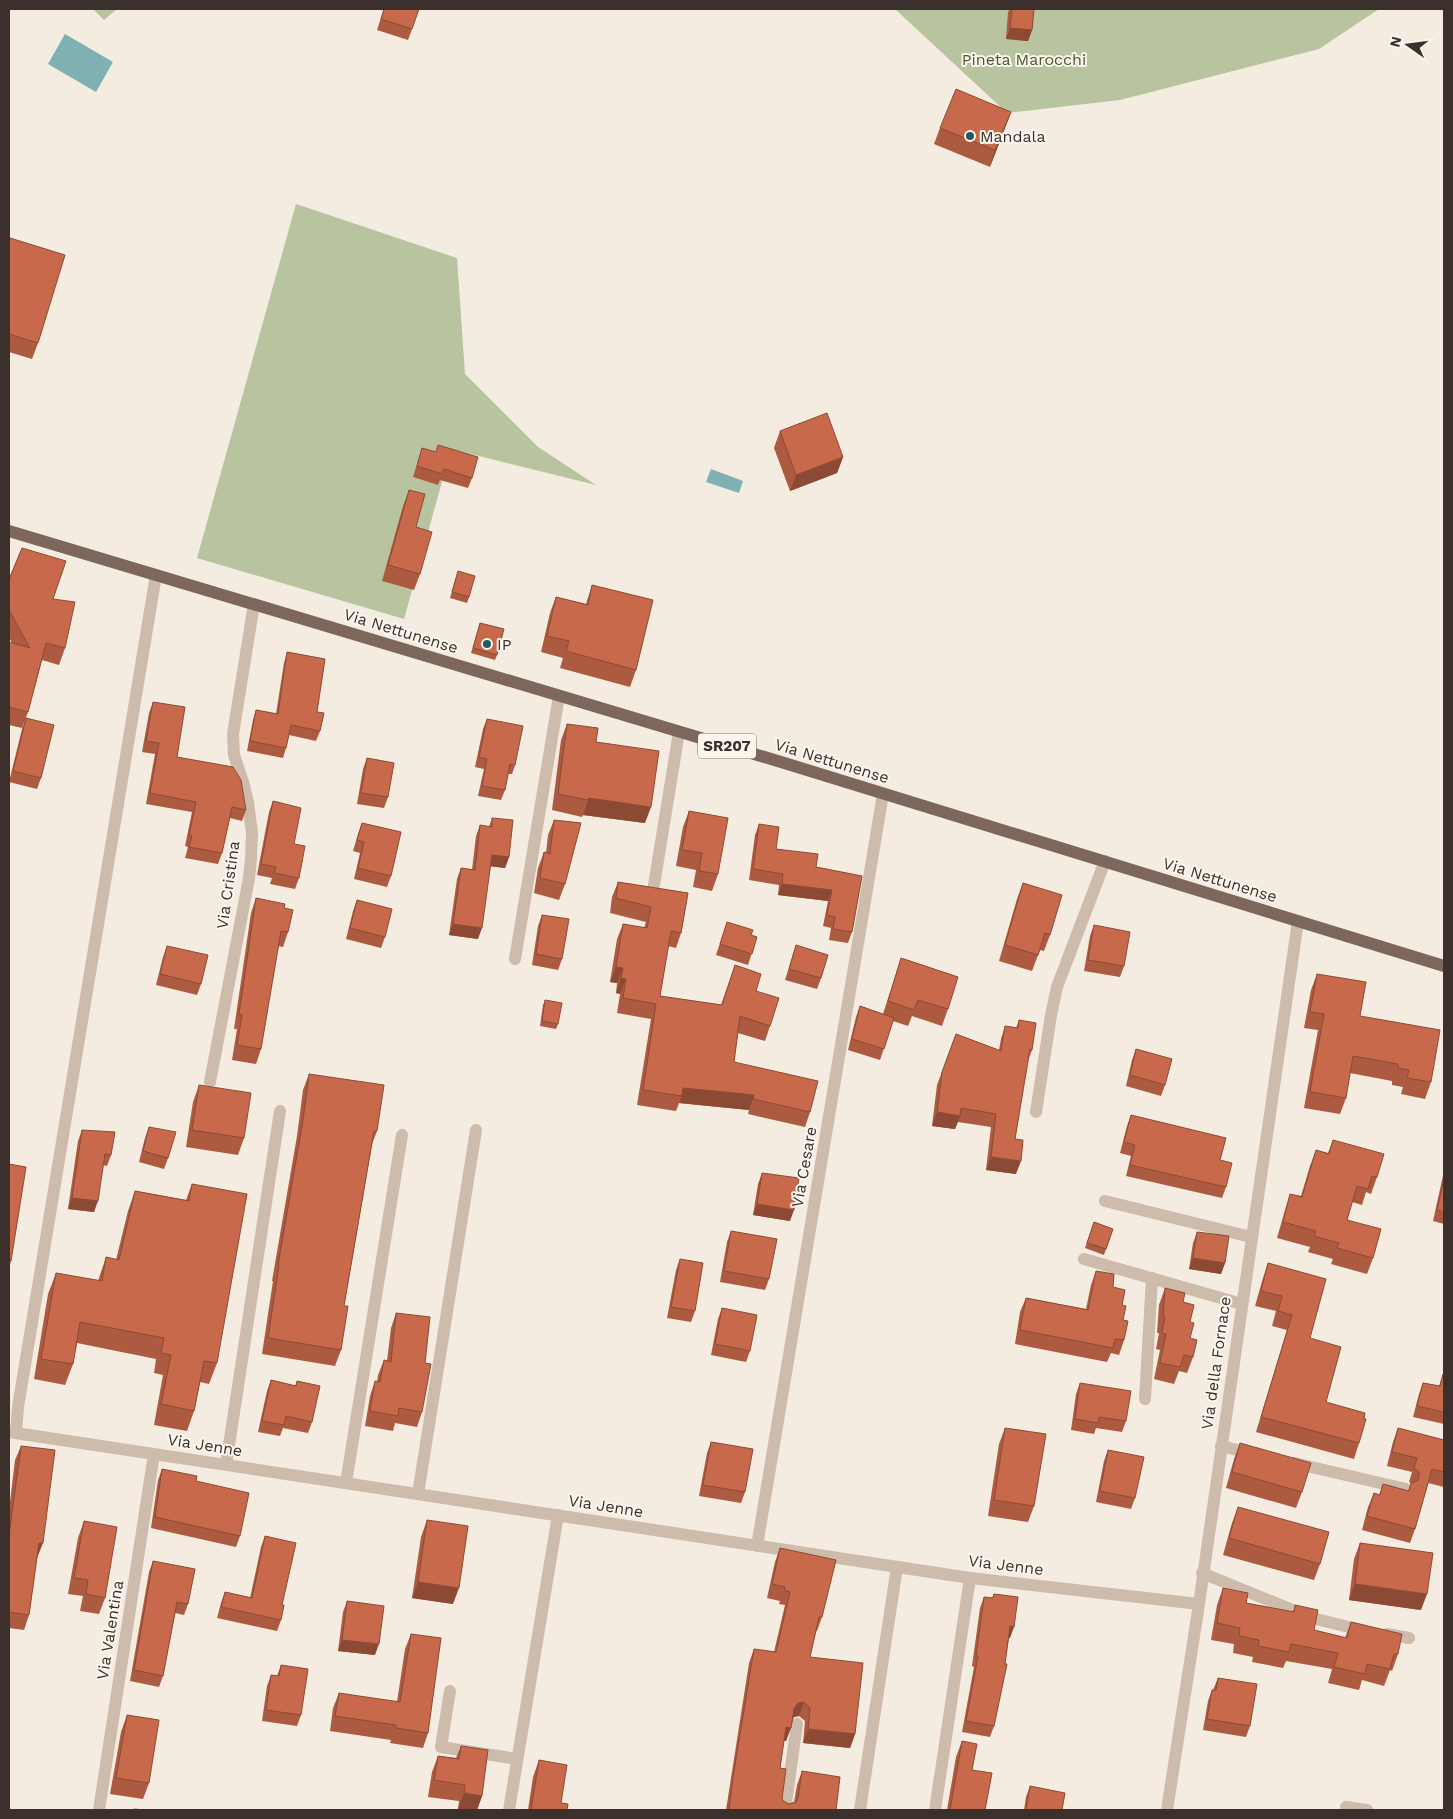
<svg xmlns="http://www.w3.org/2000/svg" width="1453" height="1819" viewBox="0 0 1453 1819" font-family="'Work Sans',sans-serif">
  <style>
    .green { fill: #b8c4a0 }
    .water { fill: #7fb0b2 }
    .lines { fill: none; stroke-linecap: round; stroke-linejoin: round }
    .street { stroke: #cdbbac; stroke-width: 12 }
    .primary { stroke: #7d675c; stroke-width: 12 }
    .wall { fill: #ac5a40 }
    .shaded-wall { fill: #8c4a34 }
    .building { fill: #c8694b; stroke: #8c4a34 }
    .poi-dot { fill: #1f5a5e; stroke: #fbf5ee; stroke-width: 2 }
    .labels { text-anchor: middle; dominant-baseline: central; stroke-width: 4; stroke-linejoin: round; paint-order: stroke }
    .shield { fill: #fbf5ee; stroke: #756b66; stroke-width: 1 }
    .shield-label { font-size: 15px; font-weight: bold; fill: #3b302b }
    .park-label { font-size: 16px; fill: #4a5a2e; stroke: #fbf5ee }
    .poi-label { font-size: 16px; fill: #3b302b; stroke: #fbf5ee; text-anchor: start }
    .street-label { font-size: 16px; fill: #3b302b; stroke: #fbf5ee }
  </style>
  <rect width="100%" height="100%" fill="#f4ebe1"/>
  <!-- green -->
  <path class="green" d="M93 9H117L104 20Z
    M895 9H1379L1319 49 1120 100 1007 113Z
    M296 204 457 258 465 374 538 447 596 485 451 449 404 619 197 558Z"/>
  <!-- water -->
  <path class="water" d="M65 34 113 62 96 92 48 64Z
    M711 469 743 481 739 493 706 482Z"/>
  <g class="lines">
    <!-- street -->
    <path class="street" d="M654 885 679 732
      M515 959 559 696
      M210 1082 249 878 251 859 252 833 248 802 244 785 234 755 233 734 254 604
      M1036 1112 1051 1015 1057 987 1105 861
      M1105 1201 1251 1237
      M1084 1259 1242 1304
      M1145 1399 1152 1278
      M9 1432 970 1578 1199 1604
      M16 1433 18 1407 156 575
      M1221 1446 1253 1454
      M1294 1463 1406 1489
      M226 1465 280 1111
      M346 1483 402 1135
      M418 1494 476 1130
      M757 1546 883 794
      M1202 1573 1312 1618 1365 1631
      M1387 1634 1409 1638
      M450 1691 441 1747 517 1759
      M1346 1807 1367 1810
      M99 1810 154 1454
      M509 1810 558 1515
      M785 1810 797 1724
      M860 1810 897 1567
      M935 1810 970 1578
      M1167 1810 1199 1604 1298 921"/>
    <!-- primary -->
    <path class="primary" d="M9 531 781 762 1444 966"/>
  </g>
  <!-- wall -->
  <path class="wall" d="M384 9 412 29 408 40 377 30Z
    M1010 9H1034L1032 30 1028 41 1006 39 1008 12Z
    M1011 112 990 167 934 144 940 128Z
    M9 241 38 343 32 359 9 352Z
    M780 431 843 457 837 473 790 491 774 448Z
    M422 448 472 478 468 488 440 480 438 485 413 477Z
    M409 490 416 527 420 574 414 590 382 581 403 506Z
    M22 548 53 599 65 648 59 665 42 660 28 712 22 728 9 725V642L12 643 9 637V579Z
    M458 571 469 597 467 603 450 598Z
    M592 585 636 670 630 687 560 668 563 658 541 652 550 613 556 597 586 604Z
    M480 623 497 655 495 660 471 653Z
    M287 652 317 712 320 731 316 741 289 735 286 748 283 758 247 751 253 720 256 710 276 714 284 663Z
    M153 702 177 757 246 810 242 821 230 818 222 853 218 864 185 858 188 847 185 846 192 812 146 804 155 754 142 752 149 713Z
    M26 718 41 778 37 789 9 782 22 729Z
    M487 719 515 765 512 774H508L505 790 501 800 478 796 484 769 475 767 483 729Z
    M567 724 596 742 645 823 583 815 582 817 552 810 561 740Z
    M367 758 388 797 384 808 357 804 363 769Z
    M273 801 294 844 299 878 295 889 270 884 272 878 257 875 269 812Z
    M689 811 718 874 712 891 693 887 696 870 676 866 683 827Z
    M492 818 509 857 505 868 490 866 478 939 449 935 457 879 461 868 472 870 476 836 480 825 489 827Z
    M554 820 565 884 559 900 534 893 538 868 544 852 546 853 548 835Z
    M362 823 391 876 387 887 354 879 360 853 353 851 358 834Z
    M759 824 776 849 816 867 862 876 852 932 848 943 829 940 831 928 823 926 828 901 778 895 779 885 749 880 755 835Z
    M618 882 688 893 681 933 676 948 668 946 660 996 721 1005 735 965 756 991 770 1026 765 1041 738 1033 734 1062 810 1112 805 1127 748 1114 749 1110 679 1103 676 1111 637 1105 651 1019 617 1013 620 994 616 993 617 983 610 982 617 939 623 924 644 928 646 922 610 913 612 897Z
    M1023 883 1050 935 1044 951 1040 950 1032 971 999 961 1017 899Z
    M256 898 284 908 288 932 283 947 278 946 261 1049 256 1064 232 1060 237 1029H234L251 913Z
    M357 900 385 937 381 948 346 939 353 911Z
    M542 915 562 959 558 970 532 965 538 926Z
    M727 922 751 935 757 937 748 965 716 955Z
    M1094 925 1124 966 1120 977 1084 971 1090 936Z
    M796 945 821 978 817 989 785 980Z
    M167 946 201 984 197 995 156 985 163 957Z
    M901 958 948 1009 942 1026 912 1016 908 1026 893 1021 880 1060 848 1050 856 1017 860 1006 883 1014Z
    M1317 974 1360 1016 1431 1082 1425 1099 1401 1094 1403 1087 1392 1085V1081L1350 1073 1346 1098 1340 1114 1304 1108 1318 1030 1304 1028 1311 990Z
    M545 1000 558 1024 556 1029 540 1026 543 1005Z
    M1019 1020 1032 1050 1028 1060 1015 1139 1016 1174 986 1170 991 1127 958 1122 955 1129 932 1126 937 1085 956 1034 999 1050 1001 1039 1005 1026 1016 1028Z
    M1136 1049 1165 1085 1161 1096 1126 1086 1132 1060Z
    M309 1074 377 1131 372 1144 344 1306 341 1350 335 1366 262 1354 273 1281H272L297 1136 303 1090Z
    M199 1085 244 1138 238 1155 186 1147 193 1102Z
    M1131 1115 1220 1160 1226 1187 1222 1198 1126 1176 1131 1156 1120 1153 1127 1126Z
    M149 1127 168 1158 164 1169 139 1162 145 1138Z
    M82 1130 111 1155 107 1166 103 1165 94 1212 68 1209 78 1141Z
    M1333 1140 1377 1177 1371 1194 1366 1192 1362 1205 1352 1202 1347 1220 1373 1258 1367 1274 1331 1264 1333 1259 1308 1252 1310 1247 1277 1238 1285 1210 1290 1194 1301 1196 1310 1166 1316 1150 1328 1153Z
    M9 1164 11 1261 9 1268Z
    M1444 1171V1224L1433 1221Z
    M762 1173 790 1221 753 1215 758 1184Z
    M192 1184 217 1363 209 1384 200 1382 194 1411 187 1431 154 1425 163 1375 154 1373 156 1359 77 1343 73 1364 65 1385 34 1379 48 1294 56 1273 98 1281 106 1257 116 1260 128 1211 135 1191 186 1200Z
    M1094 1222 1113 1229 1104 1255 1085 1248Z
    M731 1231 769 1279 765 1290 720 1282 727 1242Z
    M1197 1232 1225 1263 1221 1274 1189 1269 1193 1243Z
    M680 1259 695 1311 691 1322 667 1318 676 1270Z
    M1268 1263 1310 1338 1326 1402 1359 1443 1354 1459 1256 1432 1287 1330 1272 1326 1276 1311 1255 1306 1263 1278Z
    M1096 1271 1113 1287 1122 1305 1123 1320 1124 1340 1119 1355 1111 1353 1107 1362 1015 1344 1020 1312 1026 1298 1086 1309 1091 1285Z
    M1165 1288 1183 1302 1190 1322V1338L1193 1357 1187 1373 1179 1371 1174 1384 1154 1379 1160 1350 1156 1349 1159 1333H1157L1159 1305Z
    M722 1308 750 1351 746 1362 711 1355 718 1319Z
    M396 1313 425 1363 422 1412 417 1427 395 1423 393 1431 365 1426 370 1396 375 1381 377 1382 378 1375 384 1360 387 1361 391 1328Z
    M1443 1374H1444V1424L1413 1417 1419 1394 1423 1383 1439 1386Z
    M271 1380 295 1386 297 1381 312 1422 308 1433 283 1428 280 1436 258 1432 267 1391Z
    M1080 1383 1126 1421 1122 1432 1096 1428 1094 1434 1071 1430 1076 1394Z
    M1005 1428 1034 1506 1028 1522 988 1516 999 1444Z
    M1398 1428 1444 1440V1487L1428 1483 1415 1529 1410 1543 1362 1530 1368 1507 1374 1493 1379 1495 1383 1484 1408 1491 1411 1483 1409 1482 1412 1472 1387 1466 1393 1442Z
    M711 1442 745 1492 741 1503 699 1496 707 1453Z
    M1240 1443 1302 1492 1296 1508 1226 1488 1234 1459Z
    M21 1446 37 1558 29 1615 24 1630 9 1628V1510L15 1460Z
    M1108 1450 1135 1498 1131 1509 1096 1502 1104 1461Z
    M162 1469 196 1481 240 1536 236 1547 151 1528 158 1480Z
    M1238 1507 1320 1564 1314 1580 1223 1555 1232 1523Z
    M427 1520 453 1604 412 1598 421 1537Z
    M84 1521 105 1598 99 1614 80 1611 83 1596 68 1594 78 1538Z
    M265 1536 282 1605 281 1620 277 1631 217 1618 221 1603 225 1592 250 1598 261 1547Z
    M1360 1543 1421 1610 1349 1600 1354 1559Z
    M780 1548 822 1617 817 1631H816L810 1657 855 1734 850 1748 803 1743 805 1721 799 1716 794 1717 786 1741H784L780 1768 782 1799 785 1802 789 1804 794 1802 797 1785 802 1771 836 1810H726L749 1663 754 1649 774 1652 785 1605 779 1604 780 1601 767 1598 775 1562Z
    M153 1561 188 1604 184 1615 175 1613 163 1676 159 1687 130 1681 149 1572Z
    M1223 1588 1246 1603 1293 1612 1295 1605 1314 1630 1345 1638 1351 1622 1398 1654 1392 1671 1390 1670 1384 1686 1362 1680 1359 1690 1328 1683 1332 1669 1286 1661 1283 1668 1252 1662 1253 1657 1233 1653 1234 1644 1211 1640 1217 1605Z
    M994 1594 1010 1638H1009L994 1726 990 1737 962 1732 974 1667 972 1666 980 1608 984 1597 992 1598Z
    M347 1601 375 1655 338 1651 343 1612Z
    M411 1634 428 1733 423 1748 390 1743 391 1740 330 1731 333 1708 339 1693 397 1702 405 1649Z
    M281 1665 301 1715 297 1726 262 1721 267 1686 271 1675 277 1676Z
    M1218 1678 1250 1726 1246 1737 1203 1730 1208 1701 1212 1690H1213Z
    M127 1715 149 1783 143 1799 110 1794 121 1732Z
    M962 1741 972 1770 985 1810H947L956 1757Z
    M461 1746 482 1796 477 1810 458 1809 459 1801 428 1797 432 1772 438 1756 456 1758Z
    M539 1760 561 1803 567 1810H528L533 1777Z
    M1030 1786 1062 1810H1024L1026 1797Z"/>
  <!-- shaded-wall -->
  <path class="shaded-wall" d="M1010 28 1032 30 1028 41 1006 39Z
    M1011 112 1005 128 990 167 995 150Z
    M843 457 837 473 790 491 796 475Z
    M589 798 651 807 645 823 583 815Z
    M492 855 509 857 505 868 488 866Z
    M782 884 832 890 828 901 778 895Z
    M453 924 482 928 478 939 449 935Z
    M616 967 623 968 617 983 610 982Z
    M621 978 626 979 620 994 616 993Z
    M683 1088 754 1095 749 1110 679 1103 682 1096Z
    M937 1112 960 1116 955 1129 932 1126Z
    M991 1157 1021 1161 1016 1174 986 1170Z
    M72 1198 98 1201 94 1212 68 1209Z
    M757 1204 794 1210 790 1221 753 1215Z
    M1193 1258 1225 1263 1221 1274 1189 1269Z
    M39 1543H43L37 1558H33Z
    M418 1582 459 1588 453 1604 412 1598Z
    M1355 1584 1427 1594 1421 1610 1349 1600Z
    M1010 1626 1014 1627 1010 1638 1006 1637Z
    M342 1640 379 1644 375 1655 338 1651Z
    M804 1702 799 1716 794 1717 789 1722 794 1709 798 1703Z
    M786 1727 791 1728 786 1741H781Z
    M808 1729 855 1734 850 1748 803 1743Z
    M464 1793 482 1796 477 1810 458 1809Z"/>
  <!-- building -->
  <path class="building" d="M384 9H419L412 29 381 19Z
    M1012 9H1034L1032 30 1010 28Z
    M956 89 1011 112 995 150 940 128Z
    M10 238 65 255 38 343 9 334V241Z
    M827 413 843 457 796 475 780 431Z
    M438 445 478 457 472 478 444 469 442 474 417 466 422 448 436 452Z
    M409 490 425 494 416 527 432 532 420 574 388 565Z
    M22 548 66 561 53 599 75 602 65 648 46 643 28 712 9 707V642L30 648 10 612 9 608V582L10 577Z
    M458 571 475 576 469 597 452 592Z
    M592 585 653 600 636 670 566 651 569 641 547 636 556 597 588 605Z
    M480 623 504 629 497 655 473 648Z
    M287 652 325 659 317 712 324 713 320 731 291 725 286 748 250 741 256 710 278 714Z
    M153 702 185 707 177 757 233 767 241 780 246 810 232 807 222 853 189 847 192 836 189 835 196 802 150 793 159 743 146 741Z
    M26 718 54 725 41 778 13 771Z
    M487 719 523 726 515 765 510 764 505 790 482 786 487 759 479 757Z
    M567 724 598 728 596 742 659 751 651 807 589 798 588 800 558 794Z
    M367 758 394 763 388 797 361 793Z
    M273 801 301 808 294 844 305 846 299 878 274 873 276 867 261 864Z
    M689 811 728 818 718 874 699 871 702 853 682 850Z
    M492 818 513 820 509 857 492 855 482 928 453 924 461 868 475 870 480 825 492 827Z
    M554 820 581 823 565 884 540 878 544 852 550 854Z
    M362 823 401 832 391 876 358 868 364 842 357 840Z
    M759 824 779 827 776 849 818 854 816 867 862 876 852 932 833 929 835 917 827 915 832 890 782 884 783 874 753 869Z
    M618 882 688 893 681 933 671 931 660 996 722 1005 735 965 761 974 756 991 779 998 770 1026 740 1016 734 1062 818 1081 810 1112 753 1099 754 1095 683 1088 682 1096 643 1090 656 1004 623 998 626 979 621 978 623 968 616 967 623 924 647 928 651 907 616 898Z
    M1023 883 1062 895 1050 935 1045 933 1038 955 1005 945Z
    M256 898 285 904 284 908 293 910 288 932 281 931 261 1049 237 1045 242 1015 239 1014Z
    M357 900 392 909 385 937 350 928Z
    M542 915 569 919 562 959 536 954Z
    M727 922 753 930 751 935 757 937 752 954 720 944Z
    M1094 925 1130 932 1124 966 1088 960Z
    M796 945 828 955 821 978 789 969Z
    M167 946 208 955 201 984 160 974Z
    M901 958 958 977 948 1009 918 1000 914 1010 888 1001Z
    M1317 974 1366 982 1360 1016 1440 1030 1431 1082 1407 1078 1409 1070 1398 1068V1064L1353 1056 1346 1098 1310 1092 1324 1014 1310 1012Z
    M545 1000 562 1003 558 1024 542 1021Z
    M860 1006 894 1018 884 1049 852 1039Z
    M1019 1020 1036 1023 1032 1050 1030 1049 1015 1139 1023 1140 1021 1161 991 1157 996 1114 961 1108 960 1116 937 1112 942 1072 956 1034 1001 1051 1005 1026 1018 1028Z
    M1136 1049 1172 1059 1165 1085 1130 1075Z
    M309 1074 384 1085 377 1131H374L344 1306H348L341 1350 268 1338 279 1265H278L303 1120Z
    M199 1085 251 1093 244 1138 192 1130Z
    M1131 1115 1226 1138 1220 1160 1232 1163 1226 1187 1130 1165 1135 1145 1124 1142Z
    M149 1127 176 1132 168 1158 143 1151Z
    M82 1130 115 1132 111 1155 105 1154 98 1201 72 1198Z
    M1333 1140 1384 1154 1377 1177 1372 1176 1368 1189 1357 1186 1347 1220 1381 1229 1373 1258 1337 1248 1339 1243 1314 1236 1316 1231 1283 1222 1290 1194 1302 1197 1316 1150 1329 1154Z
    M9 1164 26 1167 11 1261 9 1260Z
    M762 1173 799 1178 794 1210 757 1204Z
    M1444 1178V1212L1437 1210Z
    M192 1184 247 1194 217 1363 204 1361 194 1411 161 1404 171 1355 161 1353 164 1338 80 1322 73 1364 41 1359 56 1273 102 1281 106 1257 119 1260 135 1191 189 1201Z
    M1094 1222 1113 1229 1106 1249 1087 1243Z
    M731 1231 777 1239 769 1279 724 1271Z
    M1197 1232 1229 1236 1225 1263 1193 1258Z
    M680 1259 703 1263 695 1311 671 1307Z
    M1268 1263 1326 1279 1310 1338 1341 1347 1326 1402 1365 1413 1364 1419H1366L1359 1443 1261 1417 1292 1315 1278 1311 1282 1296 1261 1291Z
    M1096 1271 1114 1274 1113 1287 1125 1290 1122 1305 1126 1306 1123 1320 1128 1321 1124 1340 1115 1339 1113 1348 1020 1330 1026 1298 1088 1310Z
    M1165 1288 1185 1293 1183 1302 1194 1305 1190 1322 1194 1323 1190 1338 1197 1340 1193 1357 1184 1355 1180 1367 1160 1363 1166 1334 1162 1333 1165 1317 1163 1316Z
    M722 1308 757 1315 750 1351 715 1344Z
    M396 1313 430 1317 425 1363 431 1364 422 1412 399 1408 398 1416 370 1411 375 1381 380 1382 384 1360 391 1362Z
    M1443 1374H1444V1412L1417 1406 1423 1383 1440 1386Z
    M271 1380 296 1386 297 1381 320 1386 312 1422 286 1416 284 1425 262 1421Z
    M1080 1383 1131 1391 1126 1421 1099 1417 1098 1423 1075 1419Z
    M1005 1428 1046 1434 1034 1506 994 1500Z
    M1398 1428 1444 1440V1472L1432 1469 1415 1529 1367 1516 1374 1493 1380 1495 1383 1484 1409 1491 1411 1483 1417 1481 1419 1477V1472L1414 1468 1417 1458 1392 1452Z
    M711 1442 753 1449 745 1492 703 1485Z
    M1240 1443 1311 1463 1302 1492 1232 1472Z
    M21 1446 55 1450 43 1543H39L29 1615 9 1612V1535Z
    M1108 1450 1144 1457 1135 1498 1100 1491Z
    M162 1469 197 1476 196 1481 249 1493 240 1536 155 1517Z
    M1238 1507 1329 1532 1320 1564 1229 1538Z
    M427 1520 468 1526 459 1588 418 1582Z
    M84 1521 117 1527 105 1598 86 1594 88 1580 74 1578Z
    M265 1536 296 1543 282 1605H284L281 1620 221 1607 225 1592 252 1598Z
    M1360 1543 1433 1553 1427 1594 1355 1584Z
    M780 1548 836 1560 822 1617H819L810 1657 863 1663 855 1734 808 1729 810 1708 804 1702 798 1703 794 1709 791 1728 786 1727 780 1768 786 1769 782 1799 785 1802 789 1804 796 1802 798 1798 802 1771 840 1777 836 1810H729L733 1777 754 1649 776 1652 790 1592 784 1590 785 1587 772 1584Z
    M153 1561 195 1569 188 1604 177 1602 163 1676 134 1670Z
    M1223 1588 1248 1593 1246 1603 1294 1612 1295 1605 1318 1610 1314 1630 1347 1638 1351 1622 1402 1634 1398 1654H1394L1390 1669 1367 1664 1365 1674 1334 1667 1338 1653 1291 1644 1289 1652 1258 1646 1259 1640 1239 1636 1240 1628 1217 1623Z
    M994 1594 1018 1597 1014 1627 1010 1626 1005 1664H1007L994 1726 966 1721 978 1656 976 1655 984 1597 993 1598Z
    M347 1601 384 1606 379 1644 342 1640Z
    M411 1634 441 1638 428 1733 396 1728V1725L335 1716 339 1693 400 1702Z
    M281 1665 308 1669 301 1715 266 1710 271 1675 279 1676Z
    M1218 1678 1257 1684 1250 1726 1207 1719 1212 1690H1216Z
    M127 1715 159 1720 149 1783 116 1778Z
    M962 1741 977 1744 972 1770 992 1773 985 1810H950Z
    M461 1746 488 1750 482 1796 464 1793 465 1785 434 1780 438 1756 459 1759Z
    M539 1760 567 1765 561 1803 568 1804 567 1810H531Z
    M1030 1786 1065 1793 1062 1810H1026Z
    M134 1809 145 1810H134Z"/>
  <!-- markers -->
  <g class="poi-dot">
    <circle cx="970" cy="136" r="5"/>
    <circle cx="487" cy="644" r="5"/>
  </g>
  <g class="labels">
    <!-- shield labels -->
    <rect class="shield" x="698" y="733.5" width="58" height="25" rx="4"/>
    <g class="shield-label">
      <text x="727" y="746">SR207</text>
    </g>
    <!-- park labels -->
    <g class="park-label">
      <text x="1024" y="59">Pineta Marocchi</text>
    </g>
    <!-- poi labels -->
    <g class="poi-label">
      <text x="980" y="136">Mandala</text>
      <text x="497" y="644">IP</text>
    </g>
    <!-- street labels -->
    <g class="street-label">
      <text transform="translate(401 631) rotate(17)">Via Nettunense</text>
      <text transform="translate(832 761) rotate(17)">Via Nettunense</text>
      <text transform="translate(1220 880) rotate(17)">Via Nettunense</text>
      <text transform="translate(228 885) rotate(-82)">Via Cristina</text>
      <text transform="translate(804 1167) rotate(-80)">Via Cesare</text>
      <text transform="translate(1216 1363) rotate(-82)">Via della Fornace</text>
      <text transform="translate(205 1445) rotate(9)">Via Jenne</text>
      <text transform="translate(606 1506) rotate(9)">Via Jenne</text>
      <text transform="translate(1006 1565) rotate(7)">Via Jenne</text>
      <text transform="translate(110 1630) rotate(-81)">Via Valentina</text>
    </g>
  </g>
  <!-- border -->
  <rect width="1453" height="1819" fill="none" stroke="#3b302b" stroke-width="20"/>
  <!-- north arrow -->
  <g transform="translate(1408 45) rotate(284)" stroke="#fbf5ee" stroke-width="4" paint-order="stroke">
  <path d="M0-4L9 19L0 12L-9 19Z" fill="#3b302b"/>
  <text y="-8" font-size="14" font-weight="bold" text-anchor="middle" fill="#3b302b">N</text>
  </g>
</svg>
